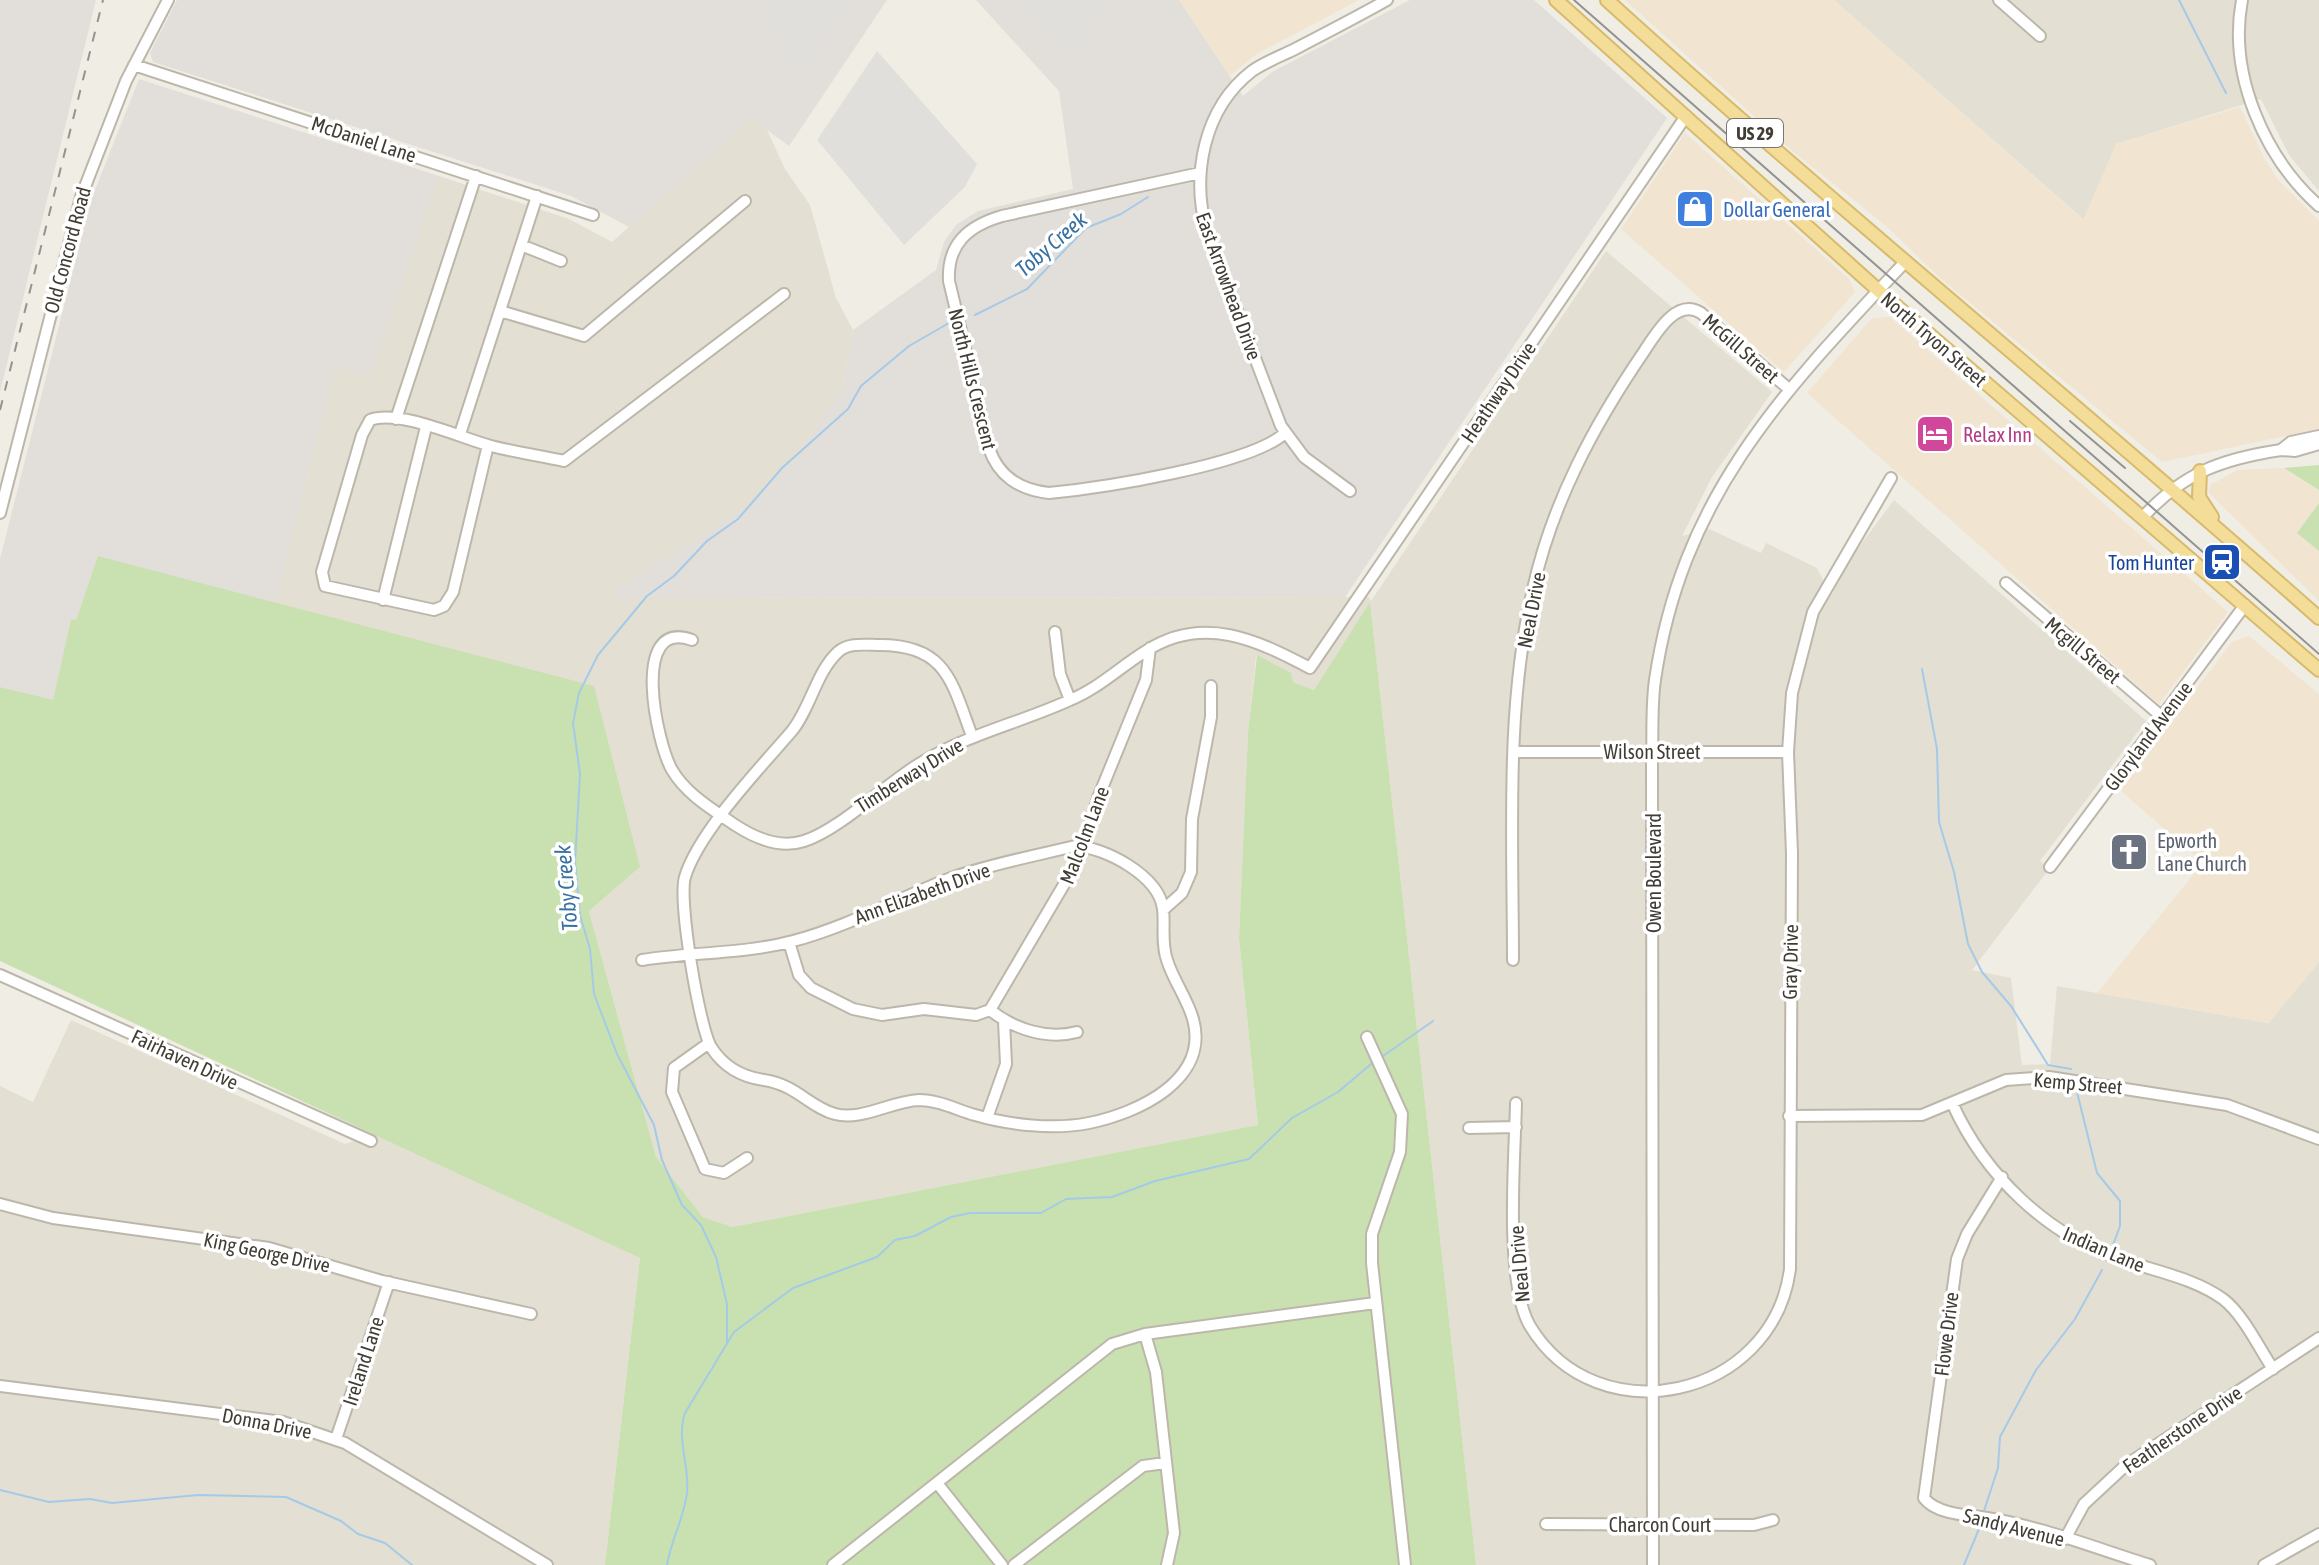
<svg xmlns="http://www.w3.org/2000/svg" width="2319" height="1565" viewBox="0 0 2319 1565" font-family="'Asap Condensed',sans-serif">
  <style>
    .residential { fill: #e3dfd2 }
    .commercial { fill: #f1e4d0 }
    .industrial { fill: #e2ded9 }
    .green { fill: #c9e1b0 }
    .parking { fill: #e1dfdc }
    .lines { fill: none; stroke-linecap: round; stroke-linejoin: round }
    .stream { stroke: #a5cae8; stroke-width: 2 }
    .minor-casing { stroke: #bdb7ab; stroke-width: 14 }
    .major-casing { stroke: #d7ba6b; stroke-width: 16 }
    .minor { stroke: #fff; stroke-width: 10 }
    .major { stroke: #f4dd99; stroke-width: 12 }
    .tram { stroke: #939393; stroke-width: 2 }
    .rail { stroke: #939393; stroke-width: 2; stroke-dasharray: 10 10; stroke-linecap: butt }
    .labels { text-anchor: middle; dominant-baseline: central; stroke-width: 7; stroke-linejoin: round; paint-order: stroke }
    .shield { fill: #fff; stroke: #7a7772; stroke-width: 2 }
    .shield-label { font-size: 18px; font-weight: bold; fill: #413d35 }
    .street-label { font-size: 20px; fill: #413d35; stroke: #fff }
    .shop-label { font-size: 20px; fill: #366cbe; stroke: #fff; text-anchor: start }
    .hotel-label { font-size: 20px; fill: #b23c85; stroke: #fff; text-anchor: start }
    .transit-label { font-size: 20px; fill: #164399; stroke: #fff; text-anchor: end }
    .worship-label { font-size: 20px; fill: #5b616d; stroke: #fff; text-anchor: start }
    .water-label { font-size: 22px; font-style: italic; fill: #3972a2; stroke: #fff }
  </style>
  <rect width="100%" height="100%" fill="#f0ede4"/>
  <!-- residential -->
  <path class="residential" d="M1834 0H2319V191L2289 155 2261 99 2116 144 2084 220Z
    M752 119 767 130 785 169 810 205 836 298 853 330 843 385 806 442 746 508 617 589 618 598 1369 597 1371 601 1606 251 1772 392 1712 477 1682 536 1709 529 1761 553 1766 543 1817 568 1831 596 1853 555 1894 500 2146 721 2040 861 2049 869 1972 970 2011 978 2022 1065 2050 1064 2057 986 2268 1023 2319 962V1565H1476L1370 603 1314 690 1293 682 1256 656 1248 732 1239 938 1258 1125 732 1227 703 1217 656 1157 589 911 640 867 275 603 336 368 370 376 439 176 569 219 612 242Z
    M71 1020 345 1144 377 1133 640 1258 605 1565H0V1086L33 1102Z"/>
  <!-- commercial -->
  <path class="commercial" d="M1179 0H1359L1255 55 1230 76Z
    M1625 0H1834L2083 220 2116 144 2240 107 2264 158 2279 181 2319 221V429L2162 462 1939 277 1884 224 1795 153Z
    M1685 133 1849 279 1855 292 1784 372 1621 229Z
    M1890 317 2228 612 2159 704 1807 393 1872 318Z
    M2284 468 2319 490V503L2297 533 2319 551V601L2209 493 2210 485 2238 470Z
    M2249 636 2319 694V962L2269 1023 2097 993 2203 863 2120 790 2232 642Z"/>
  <!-- industrial -->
  <path class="industrial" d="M0 0H96L0 392Z
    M177 0H887L789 146 752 119 629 227 571 196 153 62 150 53Z
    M976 0H1179L1243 96 1272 72 1410 0H1534L1667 118 1345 597 617 598V589L746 507 806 442 843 385 853 330 936 270 944 242 956 225 978 211 1073 189 1059 91Z
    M139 79 439 176 370 376 336 368 275 603 98 557 76 620 71 619 53 701 0 687V559L91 200Z"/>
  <!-- green -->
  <path class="green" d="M2319 465V490L2284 468Z
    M2319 503V551L2297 533Z
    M98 556 594 686 640 867 589 911 656 1157 703 1217 732 1227 1258 1125 1239 938 1248 732 1257 655 1291 673 1293 682 1314 690 1370 602 1476 1565H605L640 1258 0 961V687L53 700 71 619 76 620Z"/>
  <!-- parking -->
  <path class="parking" d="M764 0H853L810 60 796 63 784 56Z
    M1019 0H1100L1074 63Z
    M877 51 977 164 965 187 904 245 817 140Z"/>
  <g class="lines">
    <!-- stream -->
    <path class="stream" d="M2179 0 2226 93
      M975 315 1027 289 1086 228 1121 214 1148 197
      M1922 669 1937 749 1939 822 1954 872 1968 944 1982 972 2011 1006 2048 1065 2071 1069
      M1383 1056 1433 1021
      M2076 1088 2097 1173 2120 1201V1226L2113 1245
      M727 1344V1304L716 1257 701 1225 682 1205 662 1160 654 1125 617 1054 594 994 590 949 580 915 575 862 580 774 573 723 579 693 598 655 647 596 674 576 707 541 738 519 782 468 848 409 861 386 909 346 949 323
      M0 1490 49 1502 90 1499 112 1503 198 1495 286 1497 341 1521 358 1534 385 1543 412 1565
      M1984 1511 1998 1468 2000 1437 2036 1370 2075 1319 2102 1270
      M667 1565C671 1540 684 1518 687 1493 690 1466 676 1440 685 1413L734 1332 793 1288 877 1257 895 1240 915 1236 951 1217 970 1213H1041L1066 1199 1112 1197 1155 1181 1249 1159 1292 1118 1338 1092 1371 1064
      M1964 1565 1981 1524"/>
    <!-- minor casing -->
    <g class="minor-casing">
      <path id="minor" d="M1999 0 2040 36
        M2242 0C2228 74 2264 157 2319 206
        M134 65 593 215
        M1200 173 1002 216C968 226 947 244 949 281L989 448C998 476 1020 490 1049 493 1101 488 1250 465 1285 433
        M521 245 561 261
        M500 311 584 336 745 201
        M396 419 476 176
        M460 434 537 196
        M2319 436 2291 442 2281 450 2295 451 2319 444
        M488 445 453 592 444 606 434 610 325 586 322 572 362 435 370 420C399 409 461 438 491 446 515 452 540 456 564 461L784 294
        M1350 491 1304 457 1281 426 1207 232C1191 176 1203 109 1252 71 1265 62 1281 56 1295 49 1326 33 1357 17 1387 0
        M0 513 81 197 126 81 168 0
        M2142 518C2183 473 2221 459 2281 450
        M2006 583 2161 716
        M383 600 426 427
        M1055 632 1060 674 1070 700
        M692 640C629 617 657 744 672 770 687 795 712 809 735 825 755 838 780 849 804 841 839 830 886 784 919 764 967 734 1020 723 1070 700 1099 688 1120 667 1146 651 1203 614 1257 640 1310 668L1686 116
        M1515 752H1788
        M2050 867 2245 605
        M1163 910 1182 893 1191 872 1192 819 1211 717V686
        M789 942 799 975 811 988 853 1009 882 1015 924 1009 976 1015 990 1010
        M642 960C692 952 745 954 793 941 847 927 899 898 951 878 991 864 1034 856 1075 846 1105 847 1159 876 1163 909 1165 926 1161 943 1167 960 1173 980 1187 998 1193 1019 1210 1080 1138 1113 1089 1123 1054 1130 1009 1125 975 1115 957 1110 939 1100 919 1100 892 1101 862 1121 835 1114 809 1107 797 1085 764 1080 742 1077 723 1066 711 1047 699 1026 678 900 685 877 698 833 759 769 791 732 810 710 816 672 838 652 849 642 866 645 880 645 947 645 952 683 972 736
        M1513 960C1513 838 1505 709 1533 589 1552 503 1594 425 1643 353 1655 335 1676 297 1701 313L1790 390
        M0 975 371 1141
        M990 1010 1079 859 1098 798 1146 680 1150 648
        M990 1010C1014 1029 1047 1040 1077 1032
        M1367 1037 1402 1114 1400 1152 1372 1234V1263L1405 1565
        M709 1043 674 1068 672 1092 705 1169 724 1173 747 1158
        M1516 1103C1515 1156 1504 1282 1530 1326 1597 1437 1773 1399 1790 1269L1792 853 1788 752 1792 693 1813 612 1891 478
        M1953 1105C1985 1175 2047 1235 2120 1259 2154 1271 2194 1278 2223 1299 2243 1314 2259 1348 2273 1369
        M1789 1116 1922 1115 2006 1080 2049 1077 2227 1105 2319 1139
        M987 1118 1006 1064 1004 1021
        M1469 1128 1516 1127
        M2002 1177 1967 1234 1957 1259 1924 1498C1935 1513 1964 1515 1981 1517 2038 1525 2095 1548 2150 1565
        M0 1204 53 1218 269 1248 382 1281 531 1314
        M1145 1334 1156 1372 1174 1533 1167 1565
        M0 1386 283 1422 345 1443 547 1565
        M336 1439 389 1282
        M937 1483 1002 1565
        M1546 1524 1754 1525 1773 1520
        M2065 1539 2084 1504 2126 1465 2319 1338
        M833 1565 1112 1344 1145 1334 1375 1303
        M1014 1565 1143 1466 1165 1463
        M1653 1565 1652 765C1653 737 1651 708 1655 680 1682 495 1784 391 1906 261
        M2264 1565 2319 1534"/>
    </g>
    <!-- major casing -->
    <g class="major-casing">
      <path id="major" d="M1556 0 1879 291 2319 670
        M1607 0C1839 211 2084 409 2319 618
        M2200 471 2199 497 2212 517"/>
    </g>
    <!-- minor -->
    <use href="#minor" class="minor"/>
    <!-- major -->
    <use href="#major" class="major"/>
    <!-- tram -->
    <path class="tram" d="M1574 0 2319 654
      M2070 421 2125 468"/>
    <!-- rail -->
    <path class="rail" d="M0 410 103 0"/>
  </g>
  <!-- icons -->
  <defs>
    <g id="shop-square" transform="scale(2)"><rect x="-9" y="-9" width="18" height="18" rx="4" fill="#3f7fe0" stroke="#fff"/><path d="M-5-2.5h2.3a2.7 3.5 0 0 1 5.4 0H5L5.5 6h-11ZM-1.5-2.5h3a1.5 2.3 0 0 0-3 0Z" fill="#fff"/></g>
    <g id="hotel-square" transform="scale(2)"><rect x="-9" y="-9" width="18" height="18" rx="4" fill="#d1479c" stroke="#fff"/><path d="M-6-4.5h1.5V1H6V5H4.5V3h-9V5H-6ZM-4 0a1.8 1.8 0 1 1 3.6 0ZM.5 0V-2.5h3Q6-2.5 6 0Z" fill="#fff"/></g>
    <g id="station-square" transform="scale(2)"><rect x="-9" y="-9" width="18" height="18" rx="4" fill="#1a4fb4" stroke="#fff"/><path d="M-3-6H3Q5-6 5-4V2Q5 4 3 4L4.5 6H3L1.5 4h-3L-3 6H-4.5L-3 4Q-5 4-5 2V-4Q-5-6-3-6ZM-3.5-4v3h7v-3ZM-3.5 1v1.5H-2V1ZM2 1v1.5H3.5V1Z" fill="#fff"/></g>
    <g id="church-square" transform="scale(2)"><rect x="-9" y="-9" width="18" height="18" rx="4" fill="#6b7280" stroke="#fff"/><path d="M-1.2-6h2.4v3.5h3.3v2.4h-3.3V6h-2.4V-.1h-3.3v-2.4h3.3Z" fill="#fff"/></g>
  </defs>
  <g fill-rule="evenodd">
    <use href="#shop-square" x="1695" y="209"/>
    <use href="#hotel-square" x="1935" y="434"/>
    <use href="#station-square" x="2222" y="562"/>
    <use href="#church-square" x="2129" y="852"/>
  </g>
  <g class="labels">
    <!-- shield labels -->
    <rect class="shield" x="1727" y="119" width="56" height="28" rx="6"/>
    <g class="shield-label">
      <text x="1755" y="133">US 29</text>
    </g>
    <!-- street labels -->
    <g class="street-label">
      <text transform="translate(364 139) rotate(18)">McDaniel Lane</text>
      <text transform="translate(67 250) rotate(-75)">Old Concord Road</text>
      <text transform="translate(1229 286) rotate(70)">East Arrowhead Drive</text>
      <text transform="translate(1934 339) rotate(41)">North Tryon Street</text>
      <text transform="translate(1741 348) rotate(41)">McGill Street</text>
      <text transform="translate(973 379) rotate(76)">North Hills Crescent</text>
      <text transform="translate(1498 392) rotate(-56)">Heathway Drive</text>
      <text transform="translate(1531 610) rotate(-79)">Neal Drive</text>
      <text transform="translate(2083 650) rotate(40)">Mcgill Street</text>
      <text transform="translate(2148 736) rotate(-53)">Gloryland Avenue</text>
      <text x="1652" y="751">Wilson Street</text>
      <text transform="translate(909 775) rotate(-32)">Timberway Drive</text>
      <text transform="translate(1084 835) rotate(-69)">Malcolm Lane</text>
      <text transform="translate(1653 873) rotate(-90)">Owen Boulevard</text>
      <text transform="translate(922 893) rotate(-20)">Ann Elizabeth Drive</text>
      <text transform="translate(1790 962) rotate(-89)">Gray Drive</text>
      <text transform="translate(185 1059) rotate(25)">Fairhaven Drive</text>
      <text transform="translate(2078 1083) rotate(5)">Kemp Street</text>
      <text transform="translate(2104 1249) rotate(23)">Indian Lane</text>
      <text transform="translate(267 1252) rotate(12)">King George Drive</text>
      <text transform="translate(1519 1264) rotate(-95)">Neal Drive</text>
      <text transform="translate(1946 1334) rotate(-83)">Flowe Drive</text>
      <text transform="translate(363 1361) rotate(-72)">Ireland Lane</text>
      <text transform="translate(267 1423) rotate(11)">Donna Drive</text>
      <text transform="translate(2182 1429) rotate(-34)">Featherstone Drive</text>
      <text x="1660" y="1524">Charcon Court</text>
      <text transform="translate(2014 1527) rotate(14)">Sandy Avenue</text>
    </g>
    <!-- shop labels -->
    <g class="shop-label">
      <text x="1723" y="209">Dollar General</text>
    </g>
    <!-- hotel labels -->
    <g class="hotel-label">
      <text x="1963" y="434">Relax Inn</text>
    </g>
    <!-- transit labels -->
    <g class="transit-label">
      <text x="2194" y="562">Tom Hunter</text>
    </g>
    <!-- worship labels -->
    <g class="worship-label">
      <text x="2157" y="840">Epworth<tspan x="2157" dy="23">Lane Church</tspan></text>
    </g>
    <!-- water labels -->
    <g class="water-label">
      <text transform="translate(1051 244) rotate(-41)">Toby Creek</text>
      <text transform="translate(566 888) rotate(-95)">Toby Creek</text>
    </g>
  </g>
</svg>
